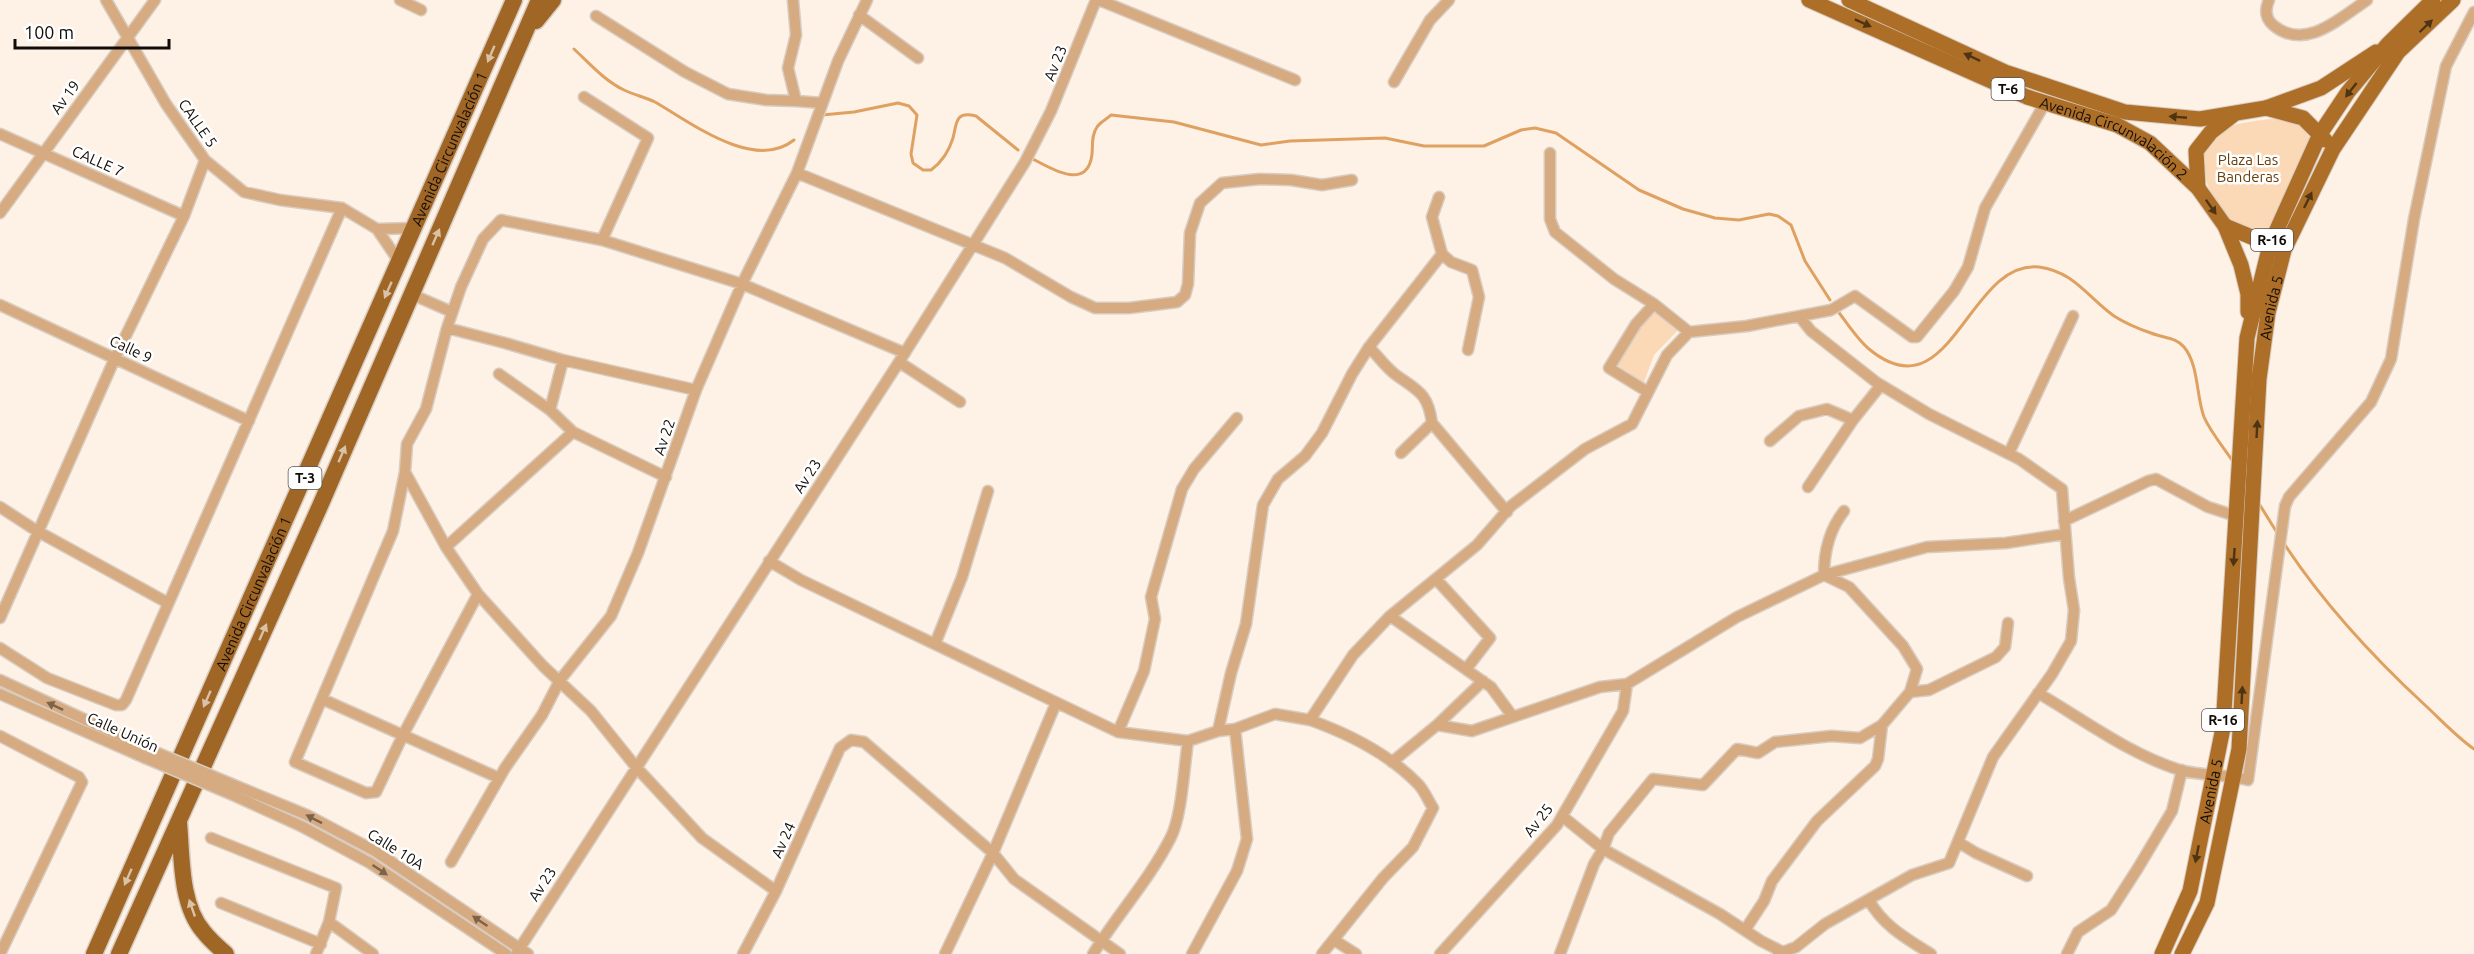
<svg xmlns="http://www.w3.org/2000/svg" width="2474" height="954" viewBox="0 0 2474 954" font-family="Ubuntu,sans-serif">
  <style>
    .green { fill: #fbd8b6 }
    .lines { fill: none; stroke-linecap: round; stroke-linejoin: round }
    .stream { stroke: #dfa161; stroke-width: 3 }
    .minor-casing { stroke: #d8ccc1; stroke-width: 13 }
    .primary-casing { stroke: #d8ccc1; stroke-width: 17 }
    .trunk-casing { stroke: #d8ccc1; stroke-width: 19 }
    .minor { stroke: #d6ab81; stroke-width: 10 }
    .primary { stroke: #ad6f28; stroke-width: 15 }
    .trunk { stroke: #a06625; stroke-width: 16 }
    .minor-bridge-casing { stroke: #d8ccc1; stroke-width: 13; stroke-linecap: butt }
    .minor-bridge { stroke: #d6ab81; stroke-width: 10 }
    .oneway { fill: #4f3414 }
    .oneway2 { fill: #d9c2a8 }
    .oneway3 { fill: #7d634a }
    .labels { text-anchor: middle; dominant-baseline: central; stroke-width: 5; stroke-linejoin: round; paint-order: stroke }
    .shield { fill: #fff; stroke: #585551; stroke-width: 1.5 }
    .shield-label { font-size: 14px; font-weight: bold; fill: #110c07 }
    .street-label { font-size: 15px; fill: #110c07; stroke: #fff }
    .park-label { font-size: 15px; fill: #683f0d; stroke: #fff }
  </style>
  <rect width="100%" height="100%" fill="#fef1e5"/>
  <!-- green -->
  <path class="green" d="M2283 118 2301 125 2310 139 2266 238C2255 232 2238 227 2229 219 2209 197 2190 157 2216 133 2228 123 2268 119 2283 118Z
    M1654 310 1678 330 1654 355 1644 382 1617 365 1638 328Z"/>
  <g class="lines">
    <!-- stream -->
    <path class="stream" d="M574 49C590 64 605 81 624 90 634 95 645 97 655 102 690 122 754 172 794 140
      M822 115 854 112 898 103 909 106 917 115 911 154 913 163 923 170H931C942 162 949 151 953 138 957 122 955 111 976 116L1018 150
      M1033 159C1050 168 1088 192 1092 154 1093 145 1091 136 1097 127 1100 122 1107 119 1111 115L1174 122 1261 145 1290 141 1385 138 1424 146H1484L1521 130 1535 128 1556 133 1639 190 1683 209 1715 218 1739 220 1769 214 1778 216 1791 225 1805 261 1830 300
      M1837 310C1847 323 1857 339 1869 349 1951 417 1968 259 2039 267 2075 272 2087 297 2114 316 2125 323 2139 329 2151 333 2163 338 2176 337 2184 347 2199 365 2196 396 2204 417 2211 433 2225 449 2234 463
      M2258 502 2276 531
      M2285 545C2324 604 2374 658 2426 706 2442 721 2457 737 2474 749"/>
    <!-- minor casing -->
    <g class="minor-casing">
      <path id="minor" d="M106 0 166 104 205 160 244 192 280 200 342 208 377 229 400 263
        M400 0 421 10
        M793 0 796 35 788 68 796 101 822 103
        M1099 0 1295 80
        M2269 0C2265 9 2265 18 2273 25 2305 52 2340 18 2367 0
        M859 15 918 58
        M596 16 685 72 728 94 766 100 796 101
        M1394 82 1430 20 1449 0
        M584 97 648 138 602 240
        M0 134 184 216
        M1550 153V219L1555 232 1614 279 1654 304 1689 332 1747 326 1831 310 1855 296 1912 337H1917L1954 291 1968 267 1985 208 2045 103
        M797 173 1005 258 1071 297 1095 308H1129L1177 302 1185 295 1188 284 1190 233 1200 203 1222 183 1260 179 1291 180 1322 185 1352 180
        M1439 197 1432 217 1442 254 1451 262 1472 270 1479 297 1468 350
        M0 213 155 0
        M377 229 415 228
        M411 294 452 312
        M0 305 249 421
        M447 328 505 343 563 360 696 390
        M1369 347C1378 356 1386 368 1396 375 1418 391 1428 393 1432 423
        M899 362 960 402
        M499 374 550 410 573 432 666 477
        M1648 392 1609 368 1636 324 1654 304
        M550 410 563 360
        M1770 441 1799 416 1827 409 1853 420 1881 385
        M1401 453 1432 423 1507 512
        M2009 453 2073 316
        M405 472 393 531 295 762 366 793 376 792 403 735 478 594
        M1808 487 1853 420
        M0 507 37 531 168 603
        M2064 521 2148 481 2156 479 2208 507 2236 516
        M446 547 573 432
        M769 561 801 580 1118 732 1188 741 1218 731 1235 729 1275 714 1310 720 1353 655 1390 616 1477 545 1511 506 1585 449 1632 424 1667 355 1689 332
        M1436 579 1490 638 1467 668
        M1390 616 1491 687 1513 717
        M0 618 115 358 184 216 205 160
        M935 644 962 577 988 491
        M0 648 47 678 116 705H122L126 700 342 208
        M0 680 146 748
        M1910 692 1929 690 1996 657 2005 647 2008 623
        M2038 693C2084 720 2129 754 2180 770 2201 776 2226 774 2248 780L2285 506 2289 497 2371 402 2391 359 2414 219 2446 66 2474 12
        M0 694 145 758
        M322 699 499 778
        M1310 720C1349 734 1388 753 1418 784 1424 790 1428 800 1433 808L1413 847 1383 878 1322 954
        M1437 725 1472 731 1600 687 1627 684 1737 617 1824 575 1927 547 2006 543 2065 534
        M1218 731 1231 673 1246 624 1263 505 1278 479 1305 456 1322 433 1352 374 1369 347 1442 254
        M1118 732 1144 671 1155 619 1151 597 1182 489 1194 469 1237 418
        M0 736 79 777 82 782 0 954
        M1392 762 1437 725 1483 681
        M239 787 307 815 375 851 528 954
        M235 796 301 826 370 863 506 954
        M1562 816 1603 849 1720 914 1761 941 1785 953
        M211 838 336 888 329 922 316 954
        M1958 842 1976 853 2027 876
        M451 862 505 768 542 715 560 680 611 616 638 553 696 390 742 284 797 173 838 61 867 0
        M776 891 702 838 636 767 591 711 543 666 478 594 446 547 405 472 407 444 426 409 447 328 461 287 483 239 501 220 602 240 742 284 905 353
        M1869 900C1882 925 1907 939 1931 954
        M221 903 321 944
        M329 922 373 954
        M1745 930 1764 901 1772 881 1817 821 1875 766 1878 759 1882 725
        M1334 940 1356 954
        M516 954 899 362 1025 162 1051 111 1096 0
        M743 954 776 891 840 748 851 740 864 742 993 853 1014 879 1120 954
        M945 954 993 853 1056 703
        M1093 954C1117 915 1150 879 1171 837 1182 815 1184 767 1188 741
        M1192 954 1237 871 1247 839 1235 729
        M1440 954 1557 825 1623 711 1627 684
        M1560 954 1594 864 1603 849 1609 833 1653 779 1703 785 1737 749 1758 753 1775 742 1831 736 1860 738 1882 725 1910 692 1917 669 1903 646 1849 587 1824 575C1824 551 1829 530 1844 511
        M1778 954 1796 947 1825 924 1912 875 1949 863 1993 757 2052 674 2071 641 2074 610 2069 578 2062 489 2019 459 1929 414 1876 382 1811 331 1799 316
        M2067 954 2078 932 2111 910 2138 868 2172 811 2182 770"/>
    </g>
    <!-- primary casing -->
    <g class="primary-casing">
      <g id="primary">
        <path id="s1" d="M1809 0 2027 97 2117 125 2150 143 2198 188 2225 226 2241 265 2248 294V312"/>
        <path d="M1849 0 2005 72 2125 112 2200 119 2266 108 2321 88 2376 52"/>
        <path d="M2266 108 2303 118 2325 140"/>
        <path d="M2198 188 2196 151 2211 132 2233 115"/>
        <path d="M2225 226 2278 248"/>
        <path id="s2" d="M2162 954 2190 891 2223 728 2247 338 2270 245 2320 134 2348 92 2388 44 2433 0"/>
        <path id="s3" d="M2182 954 2207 903 2239 749 2259 379 2268 313 2284 250 2333 149 2398 52 2453 0"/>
      </g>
    </g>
    <!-- trunk casing -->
    <g class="trunk-casing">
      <g id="trunk">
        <path d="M536 21 553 0"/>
        <path d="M179 822C182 856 180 904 203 931 209 939 218 947 226 954"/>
        <path id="s4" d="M94 954 514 0"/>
        <path d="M119 954 320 506 539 0"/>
      </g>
    </g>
    <!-- minor -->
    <use href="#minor" class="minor"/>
    <!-- primary -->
    <use href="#primary" class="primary"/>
    <!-- trunk -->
    <use href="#trunk" class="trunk"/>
    <!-- minor-bridge casing -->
    <g class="minor-bridge-casing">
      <path id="minor-bridge" d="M146 748 239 787
        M145 758 235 796"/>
    </g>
    <!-- minor-bridge -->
    <use href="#minor-bridge" class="minor-bridge"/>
  </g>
  <!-- one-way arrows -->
  <defs><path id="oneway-solid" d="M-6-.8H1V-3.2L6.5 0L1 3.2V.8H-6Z" transform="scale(1.5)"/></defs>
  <g class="oneway">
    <use href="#oneway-solid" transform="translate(1863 23) rotate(24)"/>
    <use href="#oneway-solid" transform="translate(2426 26) rotate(-44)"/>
    <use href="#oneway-solid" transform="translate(1972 57) rotate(-155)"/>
    <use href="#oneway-solid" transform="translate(2351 90) rotate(128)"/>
    <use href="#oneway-solid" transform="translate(2178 117) rotate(-175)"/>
    <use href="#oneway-solid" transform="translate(2308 200) rotate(-64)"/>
    <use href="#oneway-solid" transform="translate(2211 207) rotate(55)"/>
    <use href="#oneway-solid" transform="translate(2257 429) rotate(-87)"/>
    <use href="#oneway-solid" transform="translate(2234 557) rotate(94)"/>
    <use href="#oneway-solid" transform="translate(2242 695) rotate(-87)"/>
    <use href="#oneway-solid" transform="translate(2197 854) rotate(101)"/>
  </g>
  <g class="oneway2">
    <use href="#oneway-solid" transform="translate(491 54) rotate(113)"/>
    <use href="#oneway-solid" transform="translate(436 237) rotate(-66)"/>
    <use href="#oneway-solid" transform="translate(388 290) rotate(114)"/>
    <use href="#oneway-solid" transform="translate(342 454) rotate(-67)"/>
    <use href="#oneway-solid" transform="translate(263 632) rotate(-66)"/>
    <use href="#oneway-solid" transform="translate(207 699) rotate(114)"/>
    <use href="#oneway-solid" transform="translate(128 877) rotate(114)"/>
    <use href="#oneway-solid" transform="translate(192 908) rotate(-109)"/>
  </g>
  <g class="oneway3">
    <use href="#oneway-solid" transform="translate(55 706) rotate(-155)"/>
    <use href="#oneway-solid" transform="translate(314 819) rotate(-153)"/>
    <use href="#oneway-solid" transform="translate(380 870) rotate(34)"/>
    <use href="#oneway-solid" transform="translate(480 921) rotate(-146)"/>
  </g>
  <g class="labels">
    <!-- shield labels -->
    <g class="shield">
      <rect x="1991.5" y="78" width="33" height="22" rx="4.5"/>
      <rect x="2251" y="229" width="42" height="22" rx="4.5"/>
      <rect x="288.5" y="467" width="33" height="22" rx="4.5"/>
      <rect x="2202" y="709" width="42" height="22" rx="4.5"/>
    </g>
    <g class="shield-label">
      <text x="2008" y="89">T-6</text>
      <text x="2272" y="240">R-16</text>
      <text x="305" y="478">T-3</text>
      <text x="2223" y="720">R-16</text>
    </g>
    <!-- street labels -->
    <g class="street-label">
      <text transform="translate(1055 63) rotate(-68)">Av 23</text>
      <text transform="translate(65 97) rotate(-53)">Av 19</text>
      <text transform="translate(198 123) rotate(55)">CALLE 5</text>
      <text stroke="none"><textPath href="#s1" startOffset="336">Avenida Circunvalación 2</textPath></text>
      <text stroke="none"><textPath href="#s4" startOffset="880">Avenida Circunvalación 1</textPath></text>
      <text transform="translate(98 161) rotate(24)">CALLE 7</text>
      <text stroke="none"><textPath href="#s3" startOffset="657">Avenida 5</textPath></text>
      <text transform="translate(131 349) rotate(25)">Calle 9</text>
      <text transform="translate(664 437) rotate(-71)">Av 22</text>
      <text transform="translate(807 476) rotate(-57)">Av 23</text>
      <text stroke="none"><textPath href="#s4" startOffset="394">Avenida Circunvalación 1</textPath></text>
      <text transform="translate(123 732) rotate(24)">Calle Unión</text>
      <text stroke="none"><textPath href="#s2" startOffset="171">Avenida 5</textPath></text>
      <text transform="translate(1538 820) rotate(-52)">Av 25</text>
      <text transform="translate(783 840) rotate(-66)">Av 24</text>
      <text transform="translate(396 849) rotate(32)">Calle 10A</text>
      <text transform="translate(542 884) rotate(-57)">Av 23</text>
    </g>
    <!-- park labels -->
    <g class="park-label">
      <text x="2248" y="159">Plaza Las<tspan x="2248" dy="17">Banderas</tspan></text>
    </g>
  </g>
  <!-- scale -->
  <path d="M15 39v9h154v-9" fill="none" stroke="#110c07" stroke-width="3"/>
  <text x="24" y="39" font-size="18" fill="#110c07" stroke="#ffffff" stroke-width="4.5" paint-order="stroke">100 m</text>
</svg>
